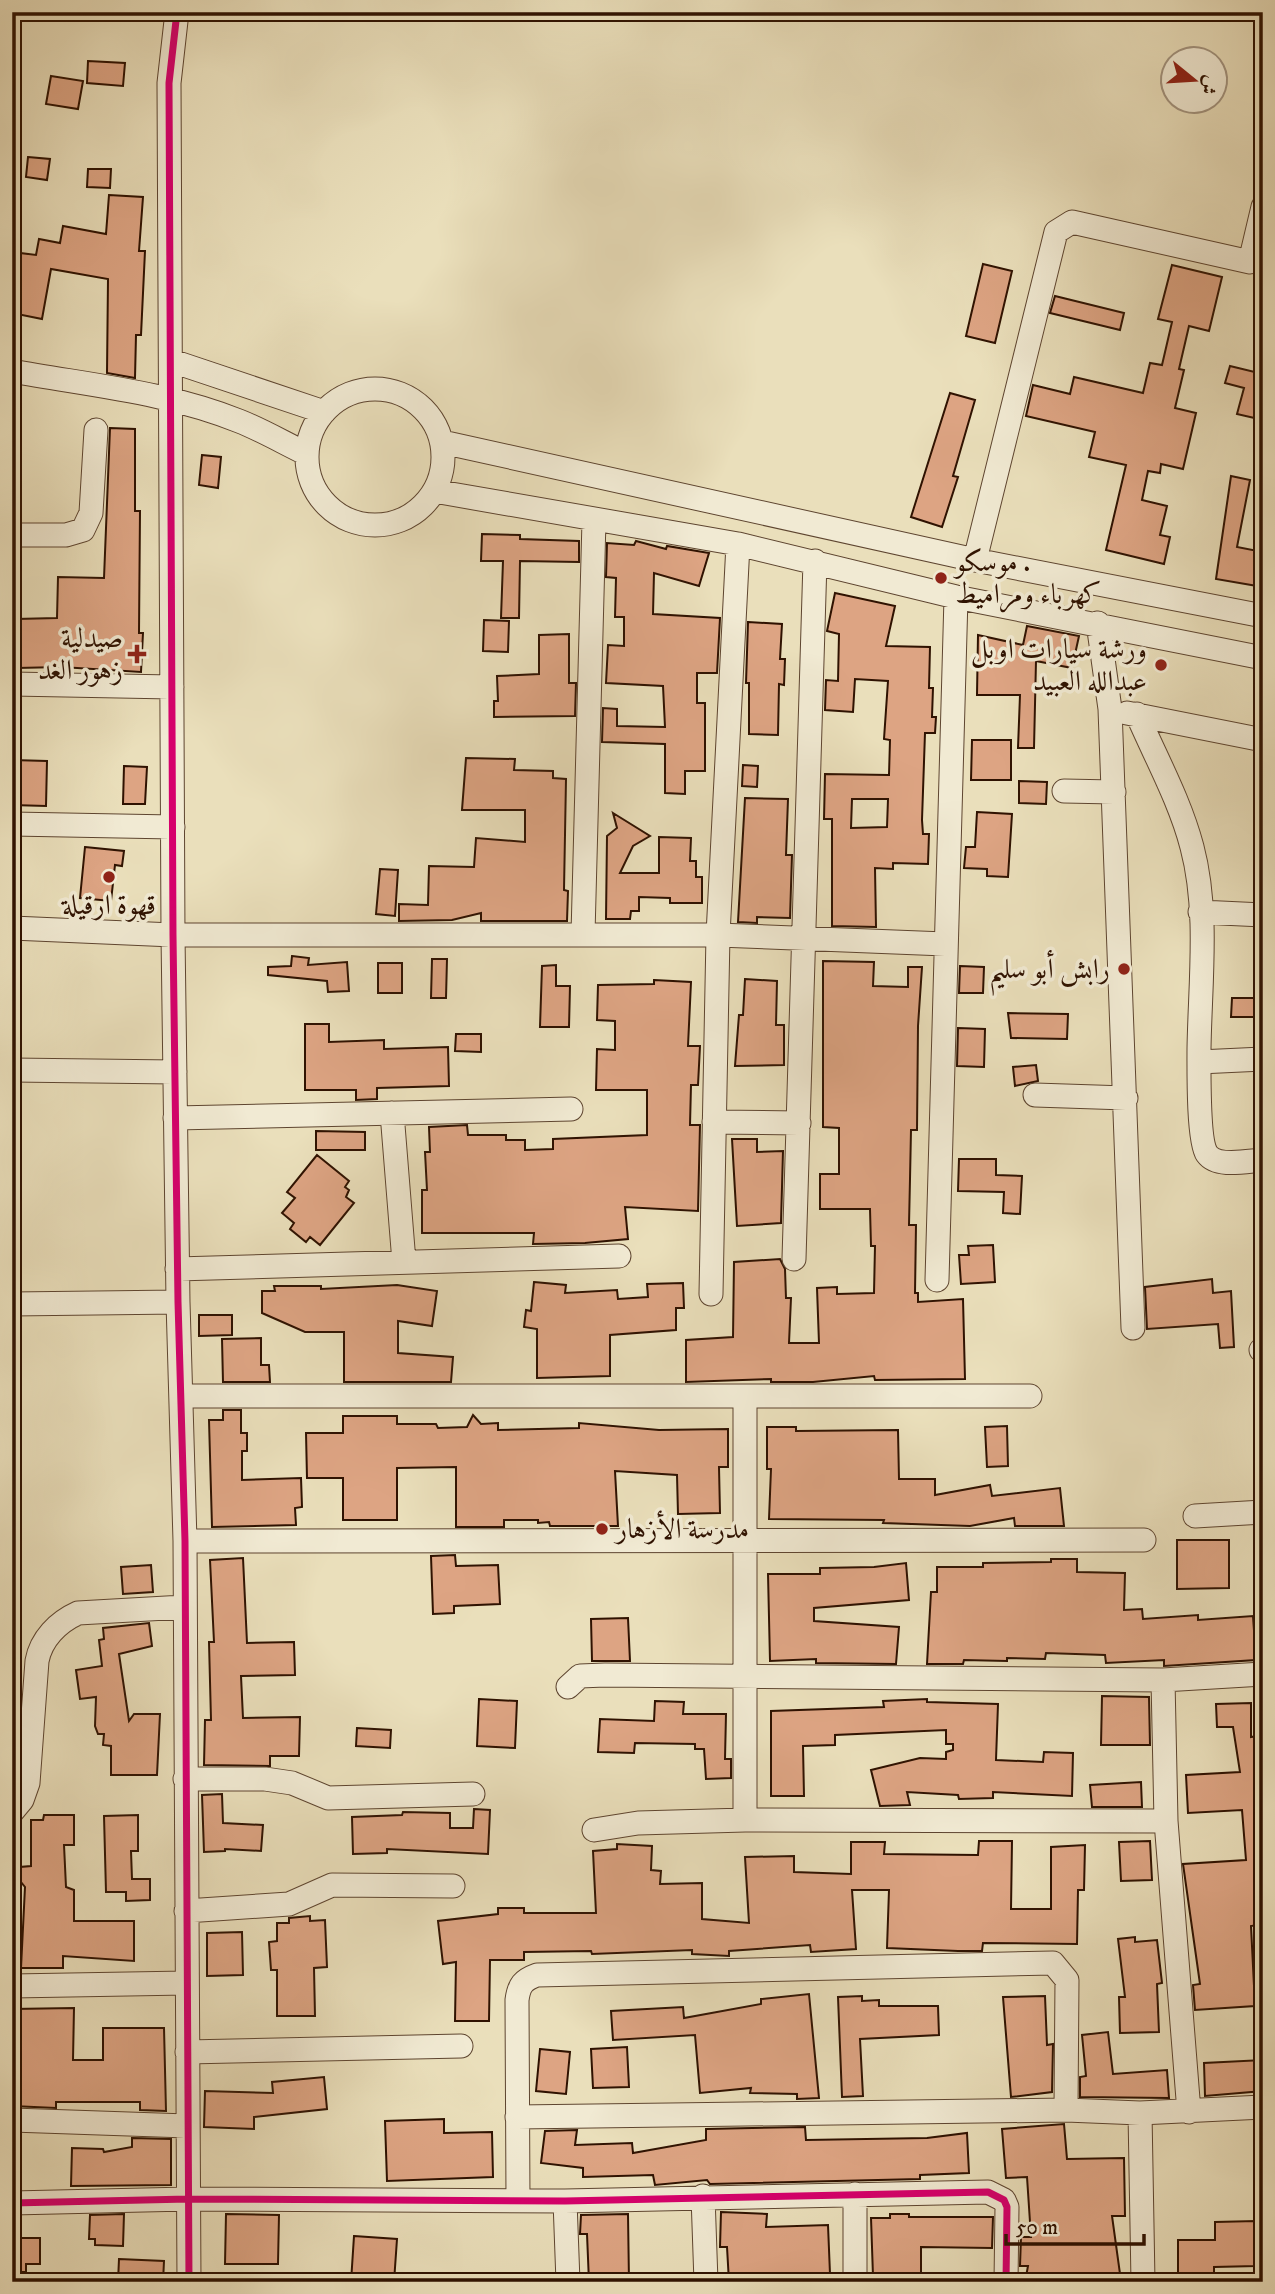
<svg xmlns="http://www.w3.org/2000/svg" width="1275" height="2294" viewBox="0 0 1275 2294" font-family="'IM FELL DW Pica',Amiri,serif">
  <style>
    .building { fill: #dda483; stroke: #2f1201; stroke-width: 2; fill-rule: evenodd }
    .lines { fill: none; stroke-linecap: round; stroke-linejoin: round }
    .minor-casing { stroke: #5e4530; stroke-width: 25 }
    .minor { stroke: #f1ead3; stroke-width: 23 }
    .cycleway-casing { stroke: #f1ead3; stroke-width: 11 }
    .cycleway { stroke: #d6006c; stroke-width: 7 }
    .poi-dot { fill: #8f2418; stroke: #f1ead3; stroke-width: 2.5 }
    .labels { text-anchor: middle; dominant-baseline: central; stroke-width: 7; stroke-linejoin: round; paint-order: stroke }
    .poi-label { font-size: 28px; fill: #2f1201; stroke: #f1ead3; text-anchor: end }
  </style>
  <rect width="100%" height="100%" fill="#eadfbb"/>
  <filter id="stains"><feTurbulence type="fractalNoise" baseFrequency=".00286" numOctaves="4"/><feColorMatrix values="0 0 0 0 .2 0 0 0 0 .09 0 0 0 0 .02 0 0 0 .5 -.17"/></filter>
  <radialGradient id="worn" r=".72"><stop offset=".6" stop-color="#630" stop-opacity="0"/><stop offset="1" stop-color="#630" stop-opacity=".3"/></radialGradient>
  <!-- building -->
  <path class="building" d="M88 61 125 63 123 86 87 83Z
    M51 76 83 81 78 109 46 104Z
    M28 157 50 159 47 180 26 177Z
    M88 169H111L110 188 87 187Z
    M109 195 143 197 139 251H145L141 335H136L135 378 107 373 108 279 51 269 42 319 12 313V252L36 255 39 239 60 243 63 226 106 234Z
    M983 264 1012 271 995 343 966 336Z
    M1172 265 1222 277 1209 331 1189 326 1179 369 1184 370 1175 408 1196 413 1183 469 1161 464 1160 473 1148 471 1142 500 1167 506 1160 535 1170 537 1164 564 1106 550 1126 465 1089 457 1095 432 1026 416 1033 385 1070 394 1074 377 1143 393 1150 363 1162 365 1172 322 1158 319Z
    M1055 296 1124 313 1120 330 1050 313Z
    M1230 366 1263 374V420L1237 414 1244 388 1225 383Z
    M950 393 975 400 953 476 958 477 942 527 911 517Z
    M110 428 135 429V511H140L139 633H143L141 672 61 667 17 668 16 619 57 618 58 577 104 578Z
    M202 455 221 457 218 488 199 485Z
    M1231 476 1250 480 1237 547 1263 552V587L1216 579Z
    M482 534 520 535V539L579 541V562L520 561 519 618H501L503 561H481Z
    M636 541 666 549 667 546 709 553 699 586 654 573 653 614 720 618 717 673H697V703H705V771H685V794L665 793V744L602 742 603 708 617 709V726L665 727 663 686 606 683 608 645 624 646V617H615L616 578 606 577 607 543 634 545Z
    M835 593 895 606 886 646 930 647 929 688H933L932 717H936L935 733H925L922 820 923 834H929L928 864 893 863V869L875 868 876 927 832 926V819H824L825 774 889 775 890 740 884 739 888 681 855 679 853 712 825 710 826 680 838 681 839 634 827 631ZM852 799H888L887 827 851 828Z
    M484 620 509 621 508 652 483 651Z
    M748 622 782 624 780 659H785L784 685 779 684 778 735 749 734V683H746Z
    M1027 626 1079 636 1072 668 1036 661 1034 748H1018L1020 695H977L978 635 1023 645Z
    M569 634V683H576L575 716 494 717V701H498L497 676 539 674V635Z
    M972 740H1011V780H971Z
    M466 758 515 759 514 770 553 771V778L566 779 564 890 568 891 567 921H481V913L452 920 399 921V904L428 905 429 866 474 867 476 838 525 842V810H462Z
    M12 760 47 761 46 806 12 805Z
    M743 765 758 766 757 787 742 786Z
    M124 766 147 767 145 804H123Z
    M1019 781 1047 782 1046 804 1019 803Z
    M745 798 788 799 786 855H792L790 918 757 917V923L738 922Z
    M977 812 1012 814 1008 877 987 876V869L964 868 966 847H975Z
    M613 813 650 836 633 846 620 873H659V837L691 838 690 861H696V877H702V903H670V898L639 897V911H631L630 919H606L607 836 617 828Z
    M85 847 124 851 122 866 115 865 111 901 80 898Z
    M380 869 398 870 395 916 376 914Z
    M292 956 309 958 308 965 347 962 349 991 328 992 327 981 268 975V967L291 966Z
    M432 959H447L446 998H431Z
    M823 961 874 962 873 986 908 987V967H922L918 1026 917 1130H911L910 1179 909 1225H916L915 1293H918V1302L963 1299 965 1379 875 1380 874 1376 813 1382H771V1379L686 1382V1340L733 1337 734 1262 780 1259 785 1269 786 1298H791L789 1343H819L817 1288 837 1287V1294L874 1293 875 1246H871L870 1209H820V1174H839V1128L823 1127Z
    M378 963H402V993H378Z
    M556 965V986H570L569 1027H540L542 966Z
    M960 966 984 967 983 993H959Z
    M745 979 777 981 776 1025H784V1065L735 1066 739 1015H743Z
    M654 980 691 982 688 1046H700L698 1085H691L690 1125H700L698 1211 625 1207 628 1239 585 1243 533 1244 534 1233H422V1190H427L425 1152H430L429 1127 467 1125 468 1135H506V1140H525V1150L553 1149V1139L647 1135V1090H596L597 1049 615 1050V1021L597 1020 598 985 654 984Z
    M1232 998H1263V1017H1231Z
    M1008 1013 1068 1014 1067 1039 1011 1038Z
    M305 1024H329V1042L384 1040V1049L448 1047 449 1086 377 1088V1099L356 1100V1090H305Z
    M958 1028 985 1029 984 1067 957 1066Z
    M456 1034H481V1052L455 1051Z
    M1036 1065 1038 1081 1015 1086 1013 1067Z
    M316 1131 365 1132V1150H316Z
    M732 1139H757V1152L783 1151 781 1223 737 1226Z
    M317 1155 349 1181 345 1187 349 1190 346 1197 354 1203 320 1245 310 1237 306 1242 290 1229 294 1223 282 1213 295 1198 287 1192Z
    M959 1159H996V1175L1022 1176 1020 1214 1003 1213 1004 1192 958 1191Z
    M993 1245 995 1282 961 1284 959 1255H969L968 1246Z
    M1212 1279 1213 1293 1231 1291 1234 1347 1220 1348 1218 1324 1147 1329 1145 1287Z
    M534 1282 566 1285 565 1293 617 1290 618 1299 648 1297 647 1284 683 1283 684 1308H676V1330L610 1335V1376L537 1378V1329L524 1327 526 1310 531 1311Z
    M397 1285 437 1291 432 1326 398 1321V1353L453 1357 451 1382H344V1332H305L262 1313V1291H275L274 1286H321V1289Z
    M199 1315H232V1335L199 1336Z
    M261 1338V1365H269L270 1382H223L222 1339Z
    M223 1410H241V1433H247V1451H242V1480L301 1478 302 1507 295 1508 296 1525 212 1527 209 1420H223Z
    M473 1415 481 1424 498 1423V1430L579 1428V1423L659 1430 728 1429V1467H719L720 1513 678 1514 677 1475 615 1471 618 1526H550L549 1522 538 1523V1520H504V1527H456V1467L397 1468V1520H343V1478H307L306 1433H343V1416H397V1424H436L438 1428 467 1427Z
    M1007 1426 1008 1466 987 1467 985 1427Z
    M767 1427H796V1431L898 1430 899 1479H935V1495L990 1485 992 1496 1060 1488 1064 1526H1015L1014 1518 970 1526 883 1523 884 1520 769 1519 771 1469H767Z
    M1177 1540H1229V1588L1177 1589Z
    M455 1555 456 1566 498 1565 500 1604 454 1606V1613L433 1614 431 1556Z
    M243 1558 247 1643 294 1642 295 1675 241 1676 243 1718 300 1717 299 1756H270V1766L204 1765 205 1720H211L209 1642H214L210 1560Z
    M1051 1559H1077V1572L1125 1573 1124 1610 1142 1609 1143 1619 1198 1615V1620L1253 1616 1256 1660 1164 1666V1660L1106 1663 1105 1655 1046 1653 1045 1659 1007 1658V1661L964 1660 963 1664H927L931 1592H937V1567H983V1563L1051 1562Z
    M906 1563 909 1600 814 1608V1621L899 1627 896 1664 816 1663V1659L770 1661 768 1574H820V1568L874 1567Z
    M151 1565 153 1592 123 1594 121 1567Z
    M628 1618 630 1661H592L591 1619Z
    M149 1623 152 1646 119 1654 129 1721 134 1714H160L157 1775H111V1746L103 1745 104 1734H98L95 1726 96 1697 80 1699 76 1670 102 1666 99 1640 104 1639 103 1628Z
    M1102 1696 1149 1697 1150 1745H1101Z
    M479 1699 517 1701 515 1748 477 1746Z
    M927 1699V1702L998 1704 996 1760 1043 1762 1044 1752 1073 1753 1072 1796 993 1792V1798L959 1799 958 1795 907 1792 910 1805 880 1806 871 1770 920 1758 946 1759V1752L953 1750V1744H946V1730L835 1735V1745L803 1746 804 1796H771V1711L884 1707 883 1701Z
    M655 1701 684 1702 683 1714H726L725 1759H731V1778L706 1779 704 1749H695V1744L635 1743 634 1753 598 1752 600 1719 654 1721Z
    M1251 1703V1737L1263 1735V1924L1251 1926 1255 2006 1195 2010 1193 1985 1200 1984 1183 1864 1246 1860 1242 1810 1188 1813 1186 1775 1240 1772 1233 1727H1217L1216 1704Z
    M357 1728 391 1730 390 1748 356 1746Z
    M1141 1782 1142 1807H1092L1090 1785Z
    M222 1794 223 1823 263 1825 261 1851 225 1849V1851L204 1852 202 1795Z
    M474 1809 490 1810 488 1854 387 1849V1853L353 1854 352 1817 402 1815 403 1812 450 1813V1828H473Z
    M44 1815H74V1845H64L66 1887 74 1890V1921H134V1961L63 1956V1968H21L25 1887 21 1882 20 1867 31 1866V1820H43Z
    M138 1815V1851H131L132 1879H150V1900L126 1901V1892H106L104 1816Z
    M979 1841H1012L1011 1909H1051V1847L1085 1845 1084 1890H1078L1077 1944 983 1943 982 1951H958L887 1948 889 1890H852L856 1949 811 1952 810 1945 729 1951V1956L692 1954V1950L592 1954 591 1951 524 1952V1960H490L489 2021H455L456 1962 443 1964 438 1921 498 1914V1908H524V1913H596L593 1851 617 1849V1844L652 1846 651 1870 661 1871 660 1884 702 1883V1919L749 1923 745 1857 794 1856V1872L851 1874V1842H885L884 1854 978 1855Z
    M1150 1841 1152 1880 1121 1881 1119 1842Z
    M310 1916V1921L325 1920 327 1967 314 1968 315 2016H277V1970H271L269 1942 277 1941V1923H289V1918Z
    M242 1932 243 1975 207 1976V1933Z
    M1135 1937V1942L1157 1940 1162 1983 1157 1984 1159 2032 1120 2033 1119 1997H1125L1118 1939Z
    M809 1994 819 2098 797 2099V2094L750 2093 751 2088 700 2093 695 2035 613 2040 611 2011 683 2007 684 2018 761 2004V1999Z
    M862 1996V2001L879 2000V2006H938L939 2035 860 2039 863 2096 842 2097 838 1997Z
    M1045 1996 1047 2045 1053 2044 1052 2092 1011 2097 1003 1997Z
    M74 2008 73 2060H103V2028H164L166 2111 140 2110V2102H56V2108L12 2106V2009Z
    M1108 2032 1113 2074 1167 2070 1169 2098 1080 2097V2077L1086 2076 1082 2035Z
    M627 2047 629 2087 593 2088 591 2049Z
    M540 2049 570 2052 566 2094 536 2091Z
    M1263 2060V2091L1205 2096 1204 2063Z
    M324 2077 327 2109 254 2117V2129L204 2127 205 2091 273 2093 272 2082Z
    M444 2119V2133L492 2132 493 2177 387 2181 385 2121Z
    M1064 2124 1067 2159 1124 2158 1125 2216H1112L1121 2281 1025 2282 1028 2266H1020L1021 2237H1031L1027 2177 1006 2178 1002 2129Z
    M805 2127 806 2140 927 2138 967 2133 969 2173 920 2175V2179L710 2184 707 2180 655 2185 653 2175 583 2177V2168L541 2163 545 2131 577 2130 575 2145 632 2143 633 2153 706 2140V2129Z
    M132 2138 171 2139V2185L71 2186 72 2148 103 2149 104 2152 132 2147Z
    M721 2212 767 2214 766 2227 828 2225 830 2274 771 2277V2282H729L727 2247H720Z
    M124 2214 123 2246 95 2245V2239H89L90 2215Z
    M226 2214 279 2215 278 2264H225Z
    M628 2214 629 2282H589L587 2234H580L581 2215Z
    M890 2214H909V2217H993L992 2248 921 2247V2282H892V2276H873L871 2218H890Z
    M1256 2221V2266L1214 2267V2282H1178V2240H1215V2222Z
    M354 2236 397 2239 394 2282H351Z
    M12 2238H40V2264H26V2272H12Z
    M119 2259 164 2261 163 2282H118Z"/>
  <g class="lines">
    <!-- minor casing -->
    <g class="minor-casing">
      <path id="minor" d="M177 12 169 83 173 935 178 1302 185 1541 189 2282
        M172 361 324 412
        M12 371C87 385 168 392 239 421 262 430 284 443 307 454
        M307 457a68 68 0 1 1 136 0a68 68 0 1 1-136 0Z
        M442 442 975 560 1263 616
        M434 491 738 544 956 597 1263 658
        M12 535H66L83 530 91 513 96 430
        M975 560 1056 232 1072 222 1250 262 1263 207
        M1098 623 1110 709 1133 1328
        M12 684 172 687
        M1127 713 1263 740
        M1137 714C1156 758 1180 801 1192 847 1209 911 1200 983 1199 1049 1199 1068 1198 1141 1207 1154 1217 1168 1247 1161 1263 1160
        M1064 791 1114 792
        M12 824 173 827
        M1200 912 1263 915
        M12 928 173 935H718L945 944
        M583 934 594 520
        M1199 1062 1263 1059
        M12 1070 175 1072
        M1035 1095 1126 1098
        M392 1113 404 1262
        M175 1118 571 1109
        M714 1122 799 1123
        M794 1259 815 561
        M177 1269 619 1256
        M937 1280 956 597
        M711 1294 718 935 738 544
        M12 1304 178 1302
        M1261 1350H1263
        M182 1396H1030
        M745 1398V1820L1166 1821
        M1195 1516 1263 1512
        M185 1541 1144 1540
        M1163 1680 1166 1821 1189 2112
        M568 1687 580 1676 605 1675 1163 1680 1263 1674
        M185 1779H265L292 1783 328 1798 473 1794
        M12 1812 22 1800 28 1783 37 1661C41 1639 58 1622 78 1613L184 1607
        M594 1830 638 1823 745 1820
        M186 1911 289 1904 332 1885 453 1886
        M12 1986 186 1983
        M187 2052 461 2046
        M1140 2113 1143 2282
        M517 2117 1066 2110 1140 2113 1263 2107
        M12 2120 187 2126
        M703 2196 706 2282
        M518 2200 517 2000C519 1985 523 1980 537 1975L1053 1963 1067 1980 1066 2110
        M565 2201 568 2282
        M12 2203 188 2199 565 2201 988 2192 1004 2200 1007 2207 1006 2282
        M855 2282V2194"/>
    </g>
    <!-- minor -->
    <use href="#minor" class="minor"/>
    <!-- cycleway casing -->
    <g class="cycleway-casing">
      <path id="cycleway" d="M177 12 169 83 173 935 178 1302 185 1541 189 2282
        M12 2203 188 2199 565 2201 988 2192 1004 2200 1007 2207 1006 2282"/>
    </g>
    <!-- cycleway -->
    <use href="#cycleway" class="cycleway"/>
  </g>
  <!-- markers -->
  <g class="poi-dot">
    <circle cx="941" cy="578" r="7"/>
    <path d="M133.5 643.5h7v7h7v7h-7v7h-7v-7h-7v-7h7z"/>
    <circle cx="1161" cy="665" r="7"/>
    <circle cx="109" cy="877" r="7"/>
    <circle cx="1124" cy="969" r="7"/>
    <circle cx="602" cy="1529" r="7"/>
  </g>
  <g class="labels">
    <!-- poi labels -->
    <g class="poi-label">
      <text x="955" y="562" text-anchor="start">موسكو .<tspan x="955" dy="32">كهرباء ومراميط</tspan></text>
      <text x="123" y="638">صيدلية<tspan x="123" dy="32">زهور الغد</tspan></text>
      <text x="1147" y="649">ورشة سيارات اوبل<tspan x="1147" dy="32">عبدالله العبيد</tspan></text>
      <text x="109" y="905" text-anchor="middle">قهوة ارقيلة</text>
      <text x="1110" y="969">رابش أبو سليم</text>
      <text x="616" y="1529" text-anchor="start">مدرسة الأزهار</text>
    </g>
  </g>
  <!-- margin -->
  <rect width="1275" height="2294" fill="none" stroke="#eadfbb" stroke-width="42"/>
  <rect x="14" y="14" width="1247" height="2266" fill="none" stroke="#2f1201" stroke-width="3.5"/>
  <rect x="21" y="21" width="1233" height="2252" fill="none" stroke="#2f1201" stroke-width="2"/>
  <!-- north arrow -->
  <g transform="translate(1194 80) rotate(108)"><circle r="33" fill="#f1ead3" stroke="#a3947f" stroke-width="2"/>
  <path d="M0-5L12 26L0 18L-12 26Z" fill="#8f2418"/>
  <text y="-10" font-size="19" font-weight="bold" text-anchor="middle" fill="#2f1201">ش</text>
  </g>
  <!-- scale -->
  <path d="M1006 2234v10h138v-10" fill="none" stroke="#2f1201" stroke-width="3.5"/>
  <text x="1016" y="2234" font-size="21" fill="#2f1201" stroke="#f1ead3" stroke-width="5" paint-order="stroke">50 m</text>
  <rect width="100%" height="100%" filter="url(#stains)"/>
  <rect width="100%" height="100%" fill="url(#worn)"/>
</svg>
